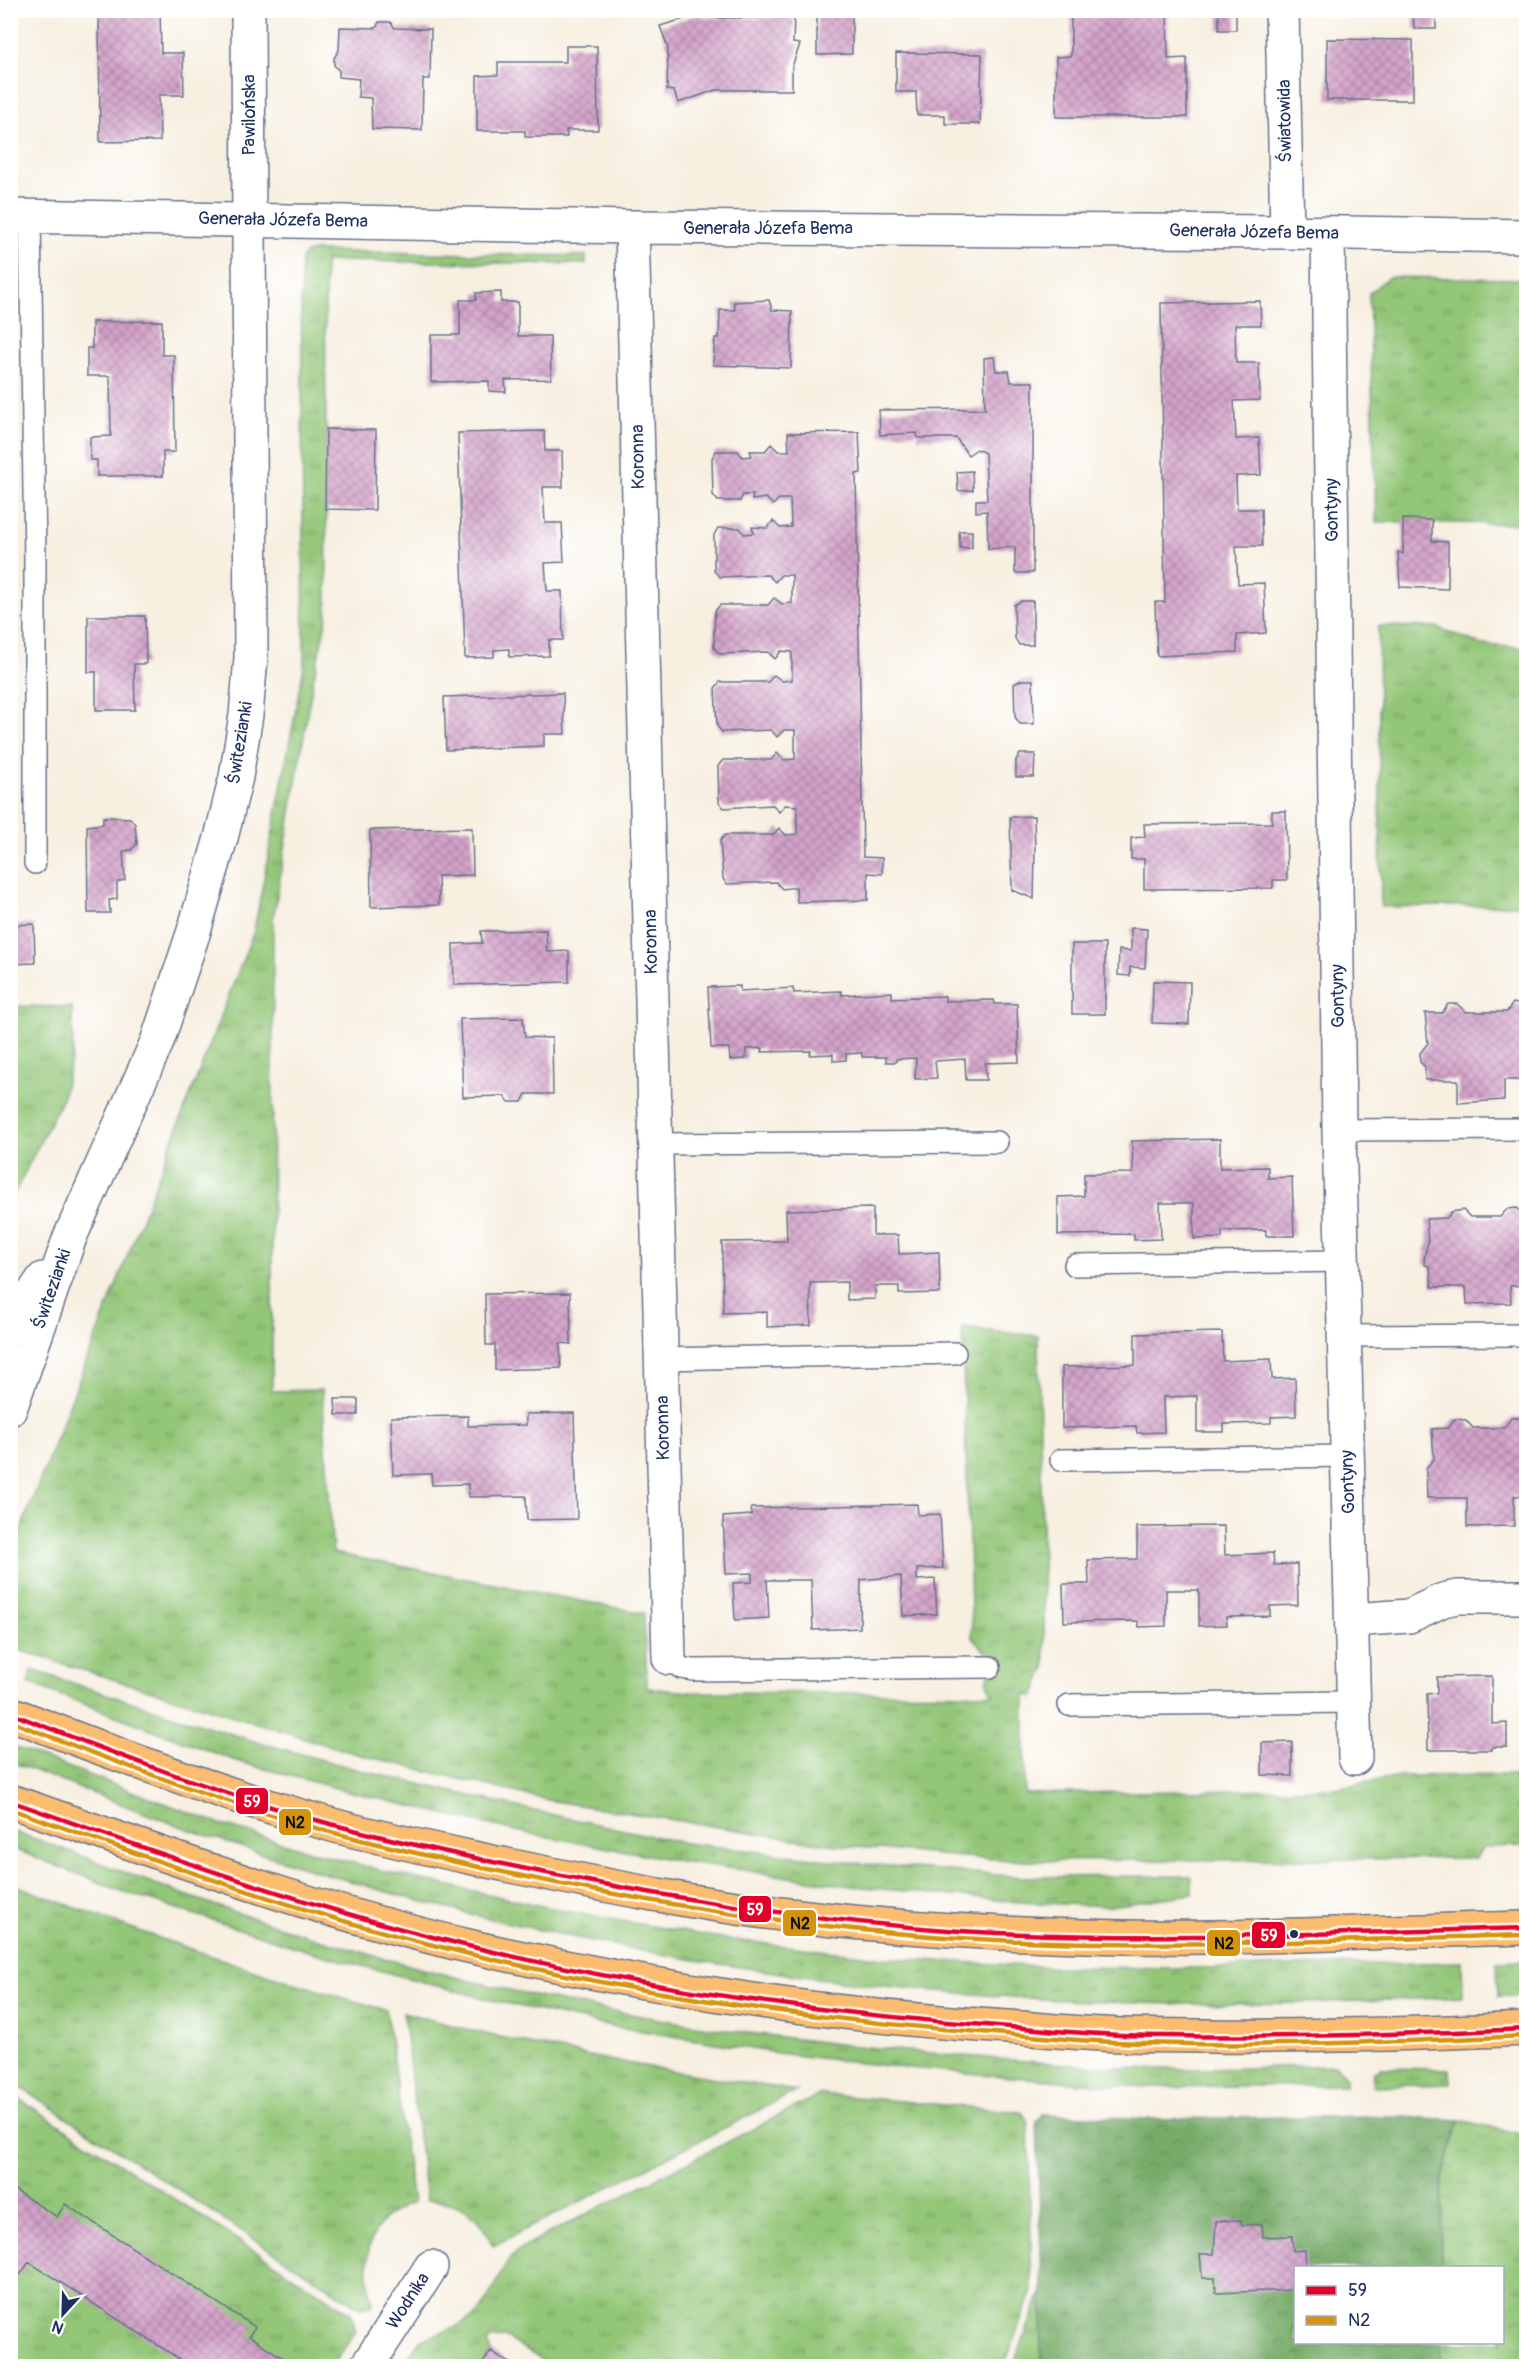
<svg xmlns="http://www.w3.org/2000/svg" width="1537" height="2377" viewBox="0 0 1537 2377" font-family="Pangolin,sans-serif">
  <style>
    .grass { fill: url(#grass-tufts); stroke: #577a6a; stroke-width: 1.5 }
    .forest { fill: url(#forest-crowns); stroke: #486d63; stroke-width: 1.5 }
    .building { fill: url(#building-cross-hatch) }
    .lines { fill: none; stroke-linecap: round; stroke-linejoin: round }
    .lane-casing { stroke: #68728c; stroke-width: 24 }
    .street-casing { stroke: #68728c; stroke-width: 36 }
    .primary-casing { stroke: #68728c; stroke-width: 36 }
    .lane { stroke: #fff; stroke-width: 21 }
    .street { stroke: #fff; stroke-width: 33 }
    .primary { stroke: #fcbd6f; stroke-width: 33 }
    .bus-1-casing { stroke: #fff; stroke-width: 9 }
    .bus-2-casing { stroke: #fff; stroke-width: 9 }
    .bus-1 { stroke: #e4002b; stroke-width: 4.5 }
    .bus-2 { stroke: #d6940e; stroke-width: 4.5 }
    .bus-dot { fill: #1b2f5e; stroke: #fff; stroke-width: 2 }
    .labels { text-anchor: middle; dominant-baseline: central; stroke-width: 6; stroke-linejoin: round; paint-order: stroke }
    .street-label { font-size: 18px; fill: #1b2f5e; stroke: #fff }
    .line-badge { stroke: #fff; stroke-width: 2 }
    .badge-label { font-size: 16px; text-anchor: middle; font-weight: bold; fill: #fff }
    .pale-badge-label { font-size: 16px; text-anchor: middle; font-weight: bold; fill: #111 }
  </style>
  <defs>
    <pattern id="grass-tufts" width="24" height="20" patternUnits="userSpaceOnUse" patternTransform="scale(1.5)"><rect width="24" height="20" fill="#93c677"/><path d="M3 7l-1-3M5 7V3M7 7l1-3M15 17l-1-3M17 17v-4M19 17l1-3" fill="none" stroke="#77a165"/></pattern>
    <pattern id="forest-crowns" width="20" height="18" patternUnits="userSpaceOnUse" patternTransform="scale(1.5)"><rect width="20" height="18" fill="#76ab68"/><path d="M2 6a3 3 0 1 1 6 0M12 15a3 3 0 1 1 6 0" fill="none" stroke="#608c59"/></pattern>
    <pattern id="building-cross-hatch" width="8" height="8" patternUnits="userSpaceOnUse" patternTransform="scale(1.5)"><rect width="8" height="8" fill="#d4a3c9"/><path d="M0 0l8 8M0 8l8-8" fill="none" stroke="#ab85a6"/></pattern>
  </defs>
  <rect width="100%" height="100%" fill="#fff"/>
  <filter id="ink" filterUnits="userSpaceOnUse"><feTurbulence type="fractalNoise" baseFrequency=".0167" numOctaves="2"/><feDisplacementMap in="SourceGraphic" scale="12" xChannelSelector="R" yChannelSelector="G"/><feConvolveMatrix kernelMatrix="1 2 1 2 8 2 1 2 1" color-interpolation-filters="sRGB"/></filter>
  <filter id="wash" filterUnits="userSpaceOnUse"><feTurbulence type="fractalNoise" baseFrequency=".008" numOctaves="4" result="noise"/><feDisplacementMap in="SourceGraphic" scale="24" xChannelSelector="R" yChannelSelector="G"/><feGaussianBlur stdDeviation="1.35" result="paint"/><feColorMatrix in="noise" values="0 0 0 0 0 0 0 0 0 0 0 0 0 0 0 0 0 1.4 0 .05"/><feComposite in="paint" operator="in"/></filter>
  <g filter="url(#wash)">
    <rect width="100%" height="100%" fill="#f7efe0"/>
    <!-- grass -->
    <path class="grass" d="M315 251 586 256V264L325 261 327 618 313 681 273 920 272 1391 322 1390 333 1553 644 1613 647 1688 690 1692 993 1694 987 1684 992 1659 972 1637 962 1328 1038 1336 1045 1668 1034 1697 1025 1694V1794L1337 1788 1400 1776 1526 1775V1846L1484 1847 1475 1858 1024 1861 949 1856 819 1843 547 1800 357 1754 11 1648 10 1557 254 931 304 666 301 262C302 254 306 252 315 251Z
      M1389 277 1526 279V524L1376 522 1369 293Z
      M1378 626 1436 627 1482 645 1526 648V905L1381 907Z
      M11 1006 72 1007 73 1052 62 1099 11 1200Z
      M32 1670 247 1739 359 1770 535 1811 685 1843 854 1863 1021 1877 1191 1876 1192 1894 1110 1906 1018 1902 851 1886 681 1861 516 1831 351 1792 239 1762 28 1683Z
      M11 1746 223 1825 330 1857 396 1874 565 1911 726 1939 887 1958 1049 1967 1206 1968 1462 1962 1463 1997C1344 2002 1224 2007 1105 2002 894 1994 683 1965 478 1916 384 1893 291 1864 199 1833 136 1811 73 1785 11 1762Z
      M11 1831C60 1846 109 1867 158 1885 228 1911 300 1934 372 1955 564 2010 763 2040 962 2056 1028 2061 1093 2067 1159 2069 1218 2070 1277 2067 1336 2065L1346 2078V2085L1147 2087 1082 2083 887 2066 777 2053 599 2024 487 1999 314 1953 119 1890 11 1848Z
      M10 1883C134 1931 258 1974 386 2010L413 2203C362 2220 363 2261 373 2306L360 2308 11 2081Z
      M1526 1960V1996H1498L1497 1961Z
      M403 2012C532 2050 665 2070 797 2091L493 2246C478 2213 463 2202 426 2200Z
      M1380 2068 1450 2069 1451 2084 1372 2086 1373 2072Z
      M10 2093 351 2313 356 2331 332 2366H11Z
      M821 2094 1022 2112 1028 2122 1032 2291 1004 2366H551L507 2338 490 2339 487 2343 491 2351 481 2366H402L420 2340 454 2328 474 2317 481 2310 509 2259 526 2245Z
      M1460 2120 1526 2135V2366H1442L1441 2343 1502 2342V2268L1441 2267 1442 2178Z
      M1042 2291 1041 2366H1013Z"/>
    <!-- forest -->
    <path class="forest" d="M1043 2114 1146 2119 1384 2116 1460 2120 1442 2178 1441 2267 1296 2268V2342L1441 2343 1442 2366H1041L1042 2291 1037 2122Z"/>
    <g id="blocks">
      <!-- building -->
      <path class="building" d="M99 10H160L161 53H183L184 95H159L160 141 100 142Z
        M817 10H852V54L817 55Z
        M1115 10H1167L1168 59 1187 58V117H1056V57L1071 56V17H1115Z
        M1219 10H1236V30H1219Z
        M1413 10H1436V29H1414Z
        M701 14 702 18H794L793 43 800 44 792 67V90H716L678 103 674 91 667 90 668 48 660 26Z
        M379 22H390L395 28 431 29 430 79H423L422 130 372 129 371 98 358 97 359 79 339 77V71L334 65V58L339 50 340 27 376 28Z
        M1327 39 1413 40V100H1327Z
        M566 46H597L598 130H566L567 137H525V131H477V76L498 75V62H566Z
        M896 53 982 54 980 124H945V115H917L916 92H896Z
        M501 292V302H518V336H550L551 379 505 380 506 392 489 391V381L431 382V335H460V300H476V293Z
        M769 300 772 310 792 311 791 368 713 365 715 338H719L720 310H735L734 302Z
        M1260 301 1261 325H1235L1236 363H1259L1260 400 1234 401 1236 439 1259 438 1261 475 1236 476 1237 509H1261L1262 546H1236L1238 584 1264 583 1266 633 1237 635V652L1157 656 1155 602H1165L1161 303Z
        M162 321V355H174L175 452H163V476H97V460H90V437L111 436 110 376H87V348H92V322Z
        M994 357 996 371H1009L1011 382H1033V573H1015V547L988 549 987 511 976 512V500H987L985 453 977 449 968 455 956 438H918L917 433 880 435 879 410 985 409 984 358Z
        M326 429 376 430 375 510 325 509Z
        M544 431 545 451H562L563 487H543L545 523H562L564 562 545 563 547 591H562L563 640H549V656L509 657V649L494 650V657L465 658 458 433Z
        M859 432 861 473 856 474 863 857 882 858V874L868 873V900L797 902 796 887 782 889 776 882 727 884 723 879 720 841 725 835H773L779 828 786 835 797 834V806L785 805 779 812 773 805 724 808 719 802 718 766 723 760H771L777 753 784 760 795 759V730H784L777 737 771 730 722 732 717 726 715 688 720 682H768L774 675 782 681 792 680V652L781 651 775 659 768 652 720 654 714 648V630L715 611 720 605H768L774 598 782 604 792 603V575H781L775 582 768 575 720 577 714 571V535L718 528H740L744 534 754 533 752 527 767 528 773 521 780 528 791 527 790 499H779L773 505 766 498 752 500 753 495H743L740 501H718L713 495 712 458 716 451H738L742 457 752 456 750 451H765L771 444 778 451H789L788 433Z
        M972 471 973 490 958 491 957 472Z
        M1403 519 1432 520V541L1448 542V589L1400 587 1398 552 1403 554Z
        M959 531H972V548H960Z
        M1021 601H1033V645H1019L1015 638 1014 605Z
        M88 616H145L146 664H134L135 710H96V672H88Z
        M1021 680H1033L1034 724H1020L1015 717 1014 684Z
        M563 693 565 734H544V746L446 750 444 697Z
        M1020 754H1035L1034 777H1016V760Z
        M1272 811H1286L1287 880H1273V888L1144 889V859H1131V838L1145 837 1144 824 1272 823Z
        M1034 816 1035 851 1034 899 1012 890 1010 817Z
        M103 817 130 818 135 824 137 844 131 850 123 851 125 880 117 882V899L109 900 110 913H88L87 826 103 824Z
        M472 828 473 875 438 876 439 905 371 907 370 830Z
        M34 924 35 963 10 964 11 925Z
        M1131 928 1147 929 1145 968 1130 967V976L1118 975 1119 950 1131 951Z
        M546 930 547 952 569 951V982L454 985 453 944 482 943 481 931Z
        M1072 944H1105V1014H1072Z
        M1153 981 1190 982 1189 1024 1152 1023Z
        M740 986V991L793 988 794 993 841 991 842 995 892 992V998L945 996V1001L994 1000 995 1004H1017L1019 1062 985 1063 986 1080H966L965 1059 935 1061 937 1078 915 1079 916 1058 896 1059V1062H886V1057H862V1053L846 1054V1060L833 1061V1054L810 1055 811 1051 762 1052 763 1048 746 1049V1059L730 1060 729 1048H711L708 987Z
        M1513 1003 1526 1006V1080H1504V1100L1458 1103V1080H1425V1067L1420 1062V1053L1428 1043 1425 1013H1442L1448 1004H1457L1466 1012H1507Z
        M523 1018 525 1037 552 1038 553 1094H526L522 1102H509L504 1096 463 1097 460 1019Z
        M1220 1139V1168L1268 1167V1178L1292 1177 1294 1236H1266V1230L1222 1231V1238L1194 1239V1203H1160L1161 1239 1134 1240V1234L1058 1235V1197L1084 1196V1174L1133 1173 1132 1141Z
        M873 1208V1235H898L899 1254 939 1252 940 1293 899 1294V1286H875V1299L847 1300V1282L810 1283 811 1325 767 1327V1312L723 1313 722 1242 787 1241 786 1210Z
        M1517 1208 1526 1215V1285L1510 1286 1511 1303 1467 1304 1466 1287H1432L1430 1267 1424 1264 1425 1253 1428 1243 1426 1219 1447 1218 1451 1212 1463 1210 1470 1217H1500L1507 1209Z
        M570 1293 571 1344 560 1343 561 1368 495 1370V1345H486L485 1294Z
        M1222 1332 1223 1361 1271 1359 1272 1379 1295 1378 1296 1416 1271 1417V1423L1224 1424V1432H1197V1396L1163 1397 1164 1432 1137 1433 1136 1426 1062 1428V1367L1135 1365V1334Z
        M335 1399H358V1415H336Z
        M574 1413 577 1519 527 1520 526 1496 469 1497 468 1484 432 1485 431 1474 393 1475 391 1417 468 1416V1426L526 1425V1414Z
        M1511 1418H1521L1526 1424V1496H1514V1526L1467 1527V1498H1427L1426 1468 1434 1459 1432 1429 1448 1428 1454 1419 1466 1420 1473 1428H1504Z
        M917 1504 918 1515 940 1514 943 1568 917 1569V1580L935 1579 937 1614 903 1616 901 1576 861 1580 860 1628 813 1630 811 1580H767L769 1618 735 1620 733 1583 752 1582V1573L726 1574 723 1517 752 1515 751 1508Z
        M1224 1526 1225 1555 1273 1553 1274 1565 1297 1564 1298 1605 1270 1606V1616L1226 1617 1227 1625 1199 1626V1590H1166V1626L1139 1627 1138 1621 1064 1622 1063 1584H1089L1088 1560 1137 1559V1527Z
        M1492 1676V1724L1507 1723V1747H1492V1750H1428L1427 1694 1437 1693V1677Z
        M1292 1742V1776L1262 1775V1743Z
        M10 2187 57 2217 65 2204 255 2327 249 2336 286 2360 282 2366H190L29 2262 20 2275 10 2269Z
        M1241 2220 1242 2225 1262 2224 1263 2237 1292 2236 1293 2251 1305 2250 1306 2268H1296L1295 2290 1216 2293 1215 2278H1202L1200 2254H1214L1216 2221Z
        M491 2351 514 2366H481Z"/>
    </g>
  </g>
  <g filter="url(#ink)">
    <use href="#blocks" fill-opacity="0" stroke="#68728c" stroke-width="1.5"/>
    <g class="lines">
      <!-- lane casing -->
      <g class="lane-casing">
        <path id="lane" d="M30 216 35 560V863
          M1339 1130 1526 1129
          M656 1144 997 1142
          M1075 1265 1342 1261
          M1344 1336 1526 1335
          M662 1359 955 1353
          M1061 1460 1347 1456
          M669 1658 681 1668 693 1670 990 1667
          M1069 1705 1353 1702"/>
      </g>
      <!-- street casing -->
      <g class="street-casing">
        <path id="street" d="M1282 10 1287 232
          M10 216 632 227 1287 232 1526 236
          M632 227 669 1658
          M1328 234 1339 1130 1355 1758
          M10 1328 43 1279
          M10 1409 70 1237 157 1042 194 931 221 838 236 777 246 715 251 658 248 10
          M1352 1620 1409 1616 1443 1600 1457 1597H1526
          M367 2366 431 2267"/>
      </g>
      <!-- primary casing -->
      <g class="primary-casing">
        <path id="primary" d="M10 1713C111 1753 221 1794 325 1823 385 1840 446 1852 507 1865 603 1885 700 1905 798 1916 905 1929 1015 1935 1123 1937 1257 1939 1392 1931 1526 1928
          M10 1801C164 1854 318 1912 477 1948 656 1989 838 2017 1022 2028 1055 2031 1089 2034 1123 2035 1257 2038 1392 2035 1526 2029"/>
      </g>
      <!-- lane -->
      <use href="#lane" class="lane"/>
      <!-- street -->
      <use href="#street" class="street"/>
      <!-- primary -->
      <use href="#primary" class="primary"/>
      <!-- bus-1 casing -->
      <g class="bus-1-casing">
        <path id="bus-1" d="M10 1713C102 1749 194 1784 288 1812 365 1835 444 1852 522 1868 667 1898 812 1921 960 1931 1149 1942 1337 1933 1526 1928
          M10 1801C145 1848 279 1897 417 1933 606 1983 803 2012 998 2026 1040 2029 1081 2034 1122 2035 1257 2039 1392 2035 1526 2029"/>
      </g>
      <!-- bus-2 casing -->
      <g class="bus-2-casing">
        <path id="bus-2" d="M10 1721C102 1757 194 1792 288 1820 365 1843 444 1860 522 1876 667 1906 812 1929 960 1938 1149 1950 1337 1940 1526 1935
          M10 1809C145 1856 279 1906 417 1941 610 1991 808 2020 1006 2034 1043 2037 1079 2041 1115 2042 1252 2048 1389 2042 1526 2036"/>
      </g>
      <!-- bus-1 -->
      <use href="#bus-1" class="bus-1"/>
      <!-- bus-2 -->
      <use href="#bus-2" class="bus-2"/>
    </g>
  </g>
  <!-- markers -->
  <circle class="bus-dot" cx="1294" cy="1934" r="5"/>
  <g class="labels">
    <!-- street labels -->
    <g class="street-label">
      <text transform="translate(249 115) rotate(-90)">Pawilońska</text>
      <text transform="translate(1285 121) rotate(-91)">Światowida</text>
      <text transform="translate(283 220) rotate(1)">Generała Józefa Bema</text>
      <text x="768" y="228">Generała Józefa Bema</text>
      <text transform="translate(1254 232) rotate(1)">Generała Józefa Bema</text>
      <text transform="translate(638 457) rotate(-91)">Koronna</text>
      <text transform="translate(1332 510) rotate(-91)">Gontyny</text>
      <text transform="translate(240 743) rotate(-81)">Świtezianki</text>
      <text transform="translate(651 942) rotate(-91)">Koronna</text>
      <text transform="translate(1338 996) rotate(-91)">Gontyny</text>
      <text transform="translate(52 1289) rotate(-71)">Świtezianki</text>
      <text transform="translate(663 1428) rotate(-91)">Koronna</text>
      <text transform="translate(1348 1482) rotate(-92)">Gontyny</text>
      <text transform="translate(408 2301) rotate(-57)">Wodnika</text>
    </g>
  </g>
  <g class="line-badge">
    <rect x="235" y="1787" width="34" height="28" rx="6" fill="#e4002b"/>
    <rect x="278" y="1808" width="34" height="28" rx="6" fill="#d6940e"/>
    <rect x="738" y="1895" width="34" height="28" rx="6" fill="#e4002b"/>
    <rect x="782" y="1909" width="35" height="28" rx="6" fill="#d6940e"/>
    <rect x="1251" y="1921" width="35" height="28" rx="6" fill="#e4002b"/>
    <rect x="1206" y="1929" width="35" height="28" rx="6" fill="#d6940e"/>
  </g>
  <g class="badge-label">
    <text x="252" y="1807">59</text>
    <text x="755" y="1915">59</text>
    <text x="1269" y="1941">59</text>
  </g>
  <g class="pale-badge-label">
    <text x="295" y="1828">N2</text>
    <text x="800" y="1929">N2</text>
    <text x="1224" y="1949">N2</text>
  </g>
  <!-- margin -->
  <rect width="1537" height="2377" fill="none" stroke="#fff" stroke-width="36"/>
  <!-- legend -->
  <rect x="1294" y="2266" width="210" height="78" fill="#ffffff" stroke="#a4acbf" stroke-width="1.5"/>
  <rect x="1306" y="2286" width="30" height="9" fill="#e4002b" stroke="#a4acbf" stroke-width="1.5"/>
  <text x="1348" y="2296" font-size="18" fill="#1b2f5e">59</text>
  <rect x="1306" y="2316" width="30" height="9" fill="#d6940e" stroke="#a4acbf" stroke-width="1.5"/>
  <text x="1348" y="2326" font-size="18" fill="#1b2f5e">N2</text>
  <!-- north arrow -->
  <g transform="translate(63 2314) rotate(202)" stroke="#ffffff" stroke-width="4.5" paint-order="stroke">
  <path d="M0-4.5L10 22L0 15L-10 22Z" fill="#1b2f5e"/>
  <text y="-9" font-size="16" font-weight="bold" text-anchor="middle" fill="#1b2f5e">N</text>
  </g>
</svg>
